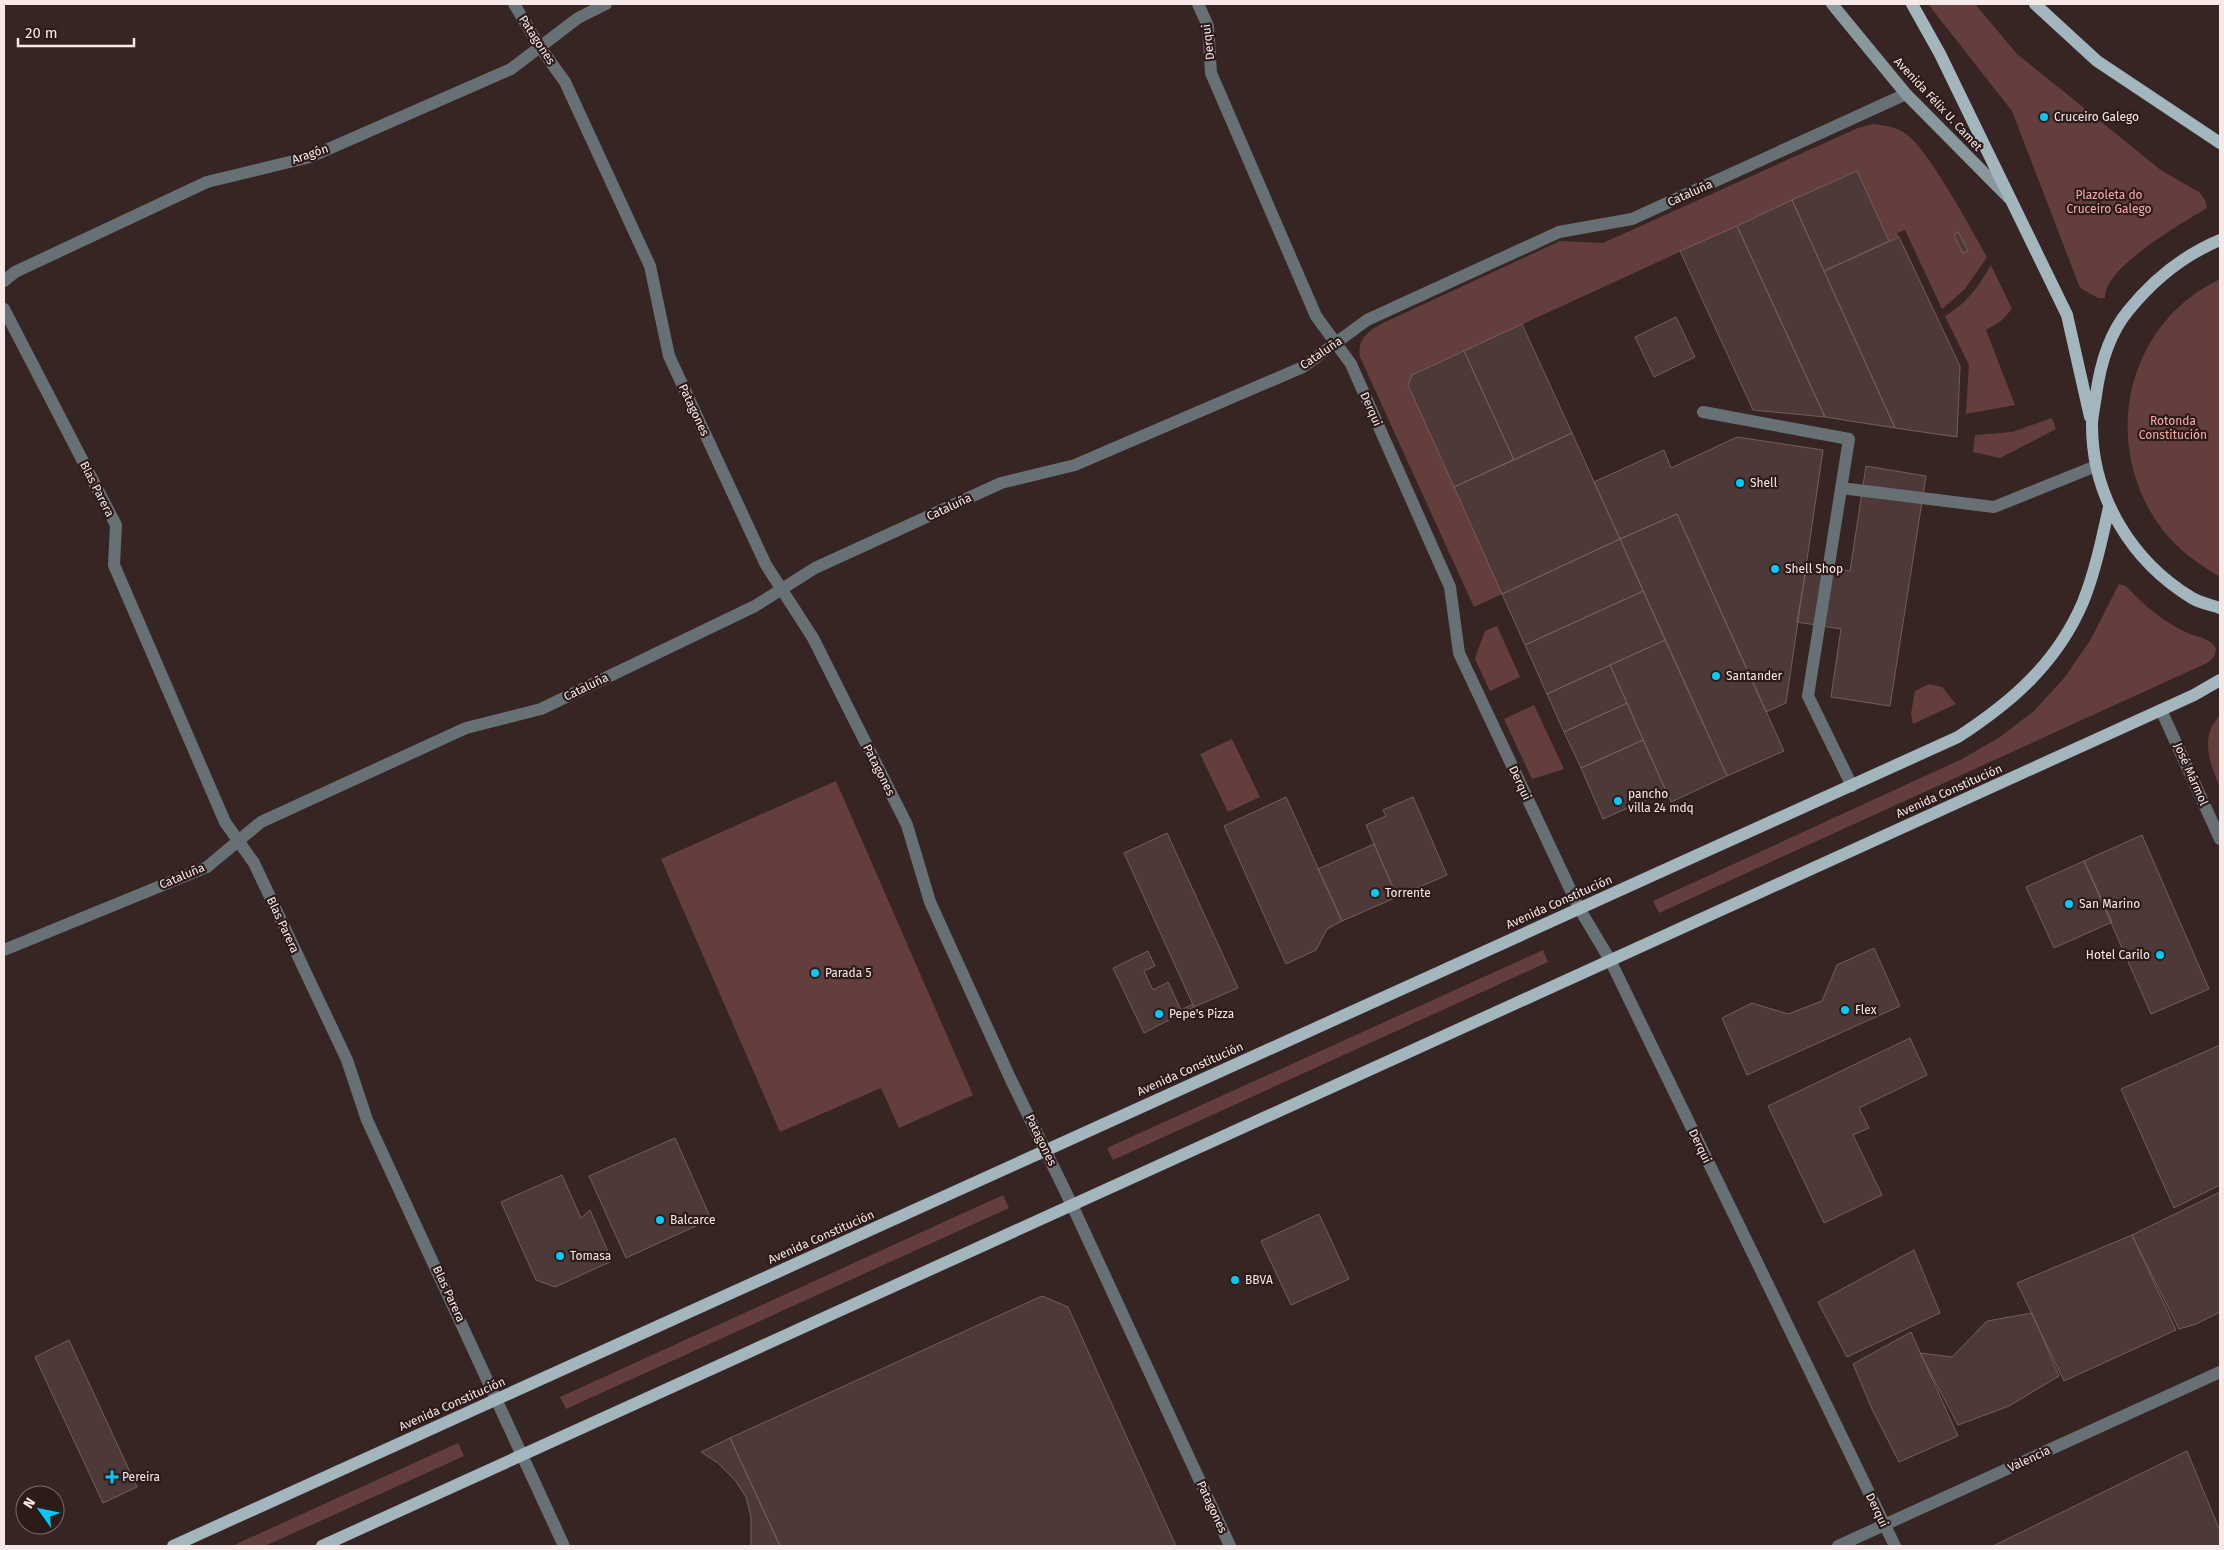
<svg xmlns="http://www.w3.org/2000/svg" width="2224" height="1550" viewBox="0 0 2224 1550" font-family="'Fira Sans',sans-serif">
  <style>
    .green { fill: #643e3c }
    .building { fill: #4d3938; stroke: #735e5c }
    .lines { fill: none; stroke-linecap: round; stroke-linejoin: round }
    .lane { stroke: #677074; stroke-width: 12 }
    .street { stroke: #677074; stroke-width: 12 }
    .secondary { stroke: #89989d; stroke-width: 12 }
    .primary { stroke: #a3b6bd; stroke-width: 12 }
    .poi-dot { fill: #00cbf8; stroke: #2d1b1a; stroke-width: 2 }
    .labels { text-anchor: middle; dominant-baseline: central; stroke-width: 4.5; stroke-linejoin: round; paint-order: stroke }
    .street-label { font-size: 12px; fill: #f6e9e8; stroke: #2d1b1a }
    .poi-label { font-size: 12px; fill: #f6e9e8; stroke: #2d1b1a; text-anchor: start }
    .park-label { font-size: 12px; fill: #f7aca7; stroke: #2d1b1a }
  </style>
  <rect width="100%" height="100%" fill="#372524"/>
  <!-- green -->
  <path class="green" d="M1928 4H1975L2017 54 2162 171 2199 192 2205 200 2207 208C2182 223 2103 268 2105 298H2098L2080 288 2012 111Z
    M1873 124C1883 125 1895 127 1903 132 1926 144 1972 231 1987 257L1965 289 1942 309 1905 230 1897 233 1899 237 1889 241 1856 171 1412 375 1408 385 1502 594 1474 607 1360 357C1357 340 1367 332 1381 324L1560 241 1603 243 1858 128Z
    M1991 265 2012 309 2001 321 1986 330 2015 405 1966 414 1969 365 1945 316C1966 304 1979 286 1991 265Z
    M2220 279V577C2198 564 2177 549 2162 529 2099 445 2125 324 2220 279Z
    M2052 418 2056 429 2000 458 1973 452 1975 435 2012 432Z
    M2119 584 2126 586C2142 604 2166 624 2190 634 2199 637 2212 639 2216 649L2214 657 2207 663 1659 913 1653 901 1962 759 2000 737 2034 711 2065 677 2091 639Z
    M1497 626 1520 677 1490 691 1475 659 1476 655 1485 631Z
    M1929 684 1942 687 1956 704 1913 724 1911 713 1915 691Z
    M1534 705 1564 769 1532 779 1504 719Z
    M2220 716V787C2210 766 2199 734 2220 716Z
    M1232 739 1260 797 1228 812 1200 754Z
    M836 781 973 1095 899 1128 881 1088 780 1132 661 859Z
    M1543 950 1548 962 1113 1160 1107 1148Z
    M1003 1195 1009 1208 566 1409 560 1397Z
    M458 1443 464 1456 265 1546H232Z"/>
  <!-- building -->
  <path class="building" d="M1857 171 1889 241 1824 271 1792 200Z
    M1792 200 1824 271 1895 428 1825 417 1737 226Z
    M1737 226 1825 417 1753 410 1680 251Z
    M1958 232 1968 251 1963 253 1954 235Z
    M1899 237 1960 366 1957 437 1895 428 1824 271Z
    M1676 317 1695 357 1654 377 1635 337Z
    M1522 324 1572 433 1514 460 1464 351Z
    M1464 351 1514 460 1454 487 1408 385 1412 375Z
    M1572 433 1620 539 1502 594 1454 487Z
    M1737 437 1823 450 1786 703 1766 712 1677 514 1620 539 1594 482 1664 450 1671 468Z
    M1866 466 1926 476 1890 706 1831 697 1841 629 1797 622 1807 564 1850 571Z
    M1677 514 1784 751 1727 776 1620 539Z
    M1620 539 1643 591 1525 645 1502 594Z
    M1643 591 1665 640 1547 694 1525 645Z
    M1665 640 1727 776 1671 802 1610 665Z
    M1610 665 1627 703 1564 732 1547 694Z
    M1627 703 1643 740 1581 768 1564 732Z
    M1643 740 1666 791 1603 819 1581 768Z
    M1286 797 1342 921 1327 929 1316 950 1286 964 1224 826Z
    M1413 797 1447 875 1397 897 1366 825 1386 816 1383 810Z
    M1167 833 1238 988 1194 1007 1124 853Z
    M2142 835 2209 989 2151 1014 2084 861Z
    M1374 844 1397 897 1342 921 1318 869Z
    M2084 861 2112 922 2054 948 2026 887Z
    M1874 948 1900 1006 1747 1075 1722 1018 1752 1003 1788 1014 1822 1001 1837 965Z
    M1148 951 1155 966 1144 971 1153 990 1168 982 1181 1010 1193 1004 1194 1007 1144 1033 1113 968Z
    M1910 1038 1927 1075 1859 1108 1869 1128 1853 1135 1882 1195 1824 1223 1768 1106Z
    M2220 1045V1185L2174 1208 2121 1089Z
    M675 1138 711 1219 626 1258 589 1176Z
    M562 1175 581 1218 590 1210 612 1261 555 1287 536 1280 501 1202Z
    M2220 1192V1312L2196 1324 2179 1329 2132 1235Z
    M1319 1214 1349 1279 1291 1305 1261 1241Z
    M2132 1235 2176 1330 2064 1381 2017 1283Z
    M1914 1250 1940 1313 1847 1357 1818 1302Z
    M1042 1296 1068 1307 1176 1546H780L730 1438Z
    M2032 1313 2059 1376 2009 1406 1958 1425 1920 1353 1952 1357 1987 1321Z
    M1911 1332 1958 1436 1899 1462 1872 1409 1853 1364Z
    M69 1340 137 1487 103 1503 35 1357Z
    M730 1438 780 1546H751V1517L746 1497 735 1480 718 1463 701 1452Z
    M2187 1451 2220 1531V1546H1993Z"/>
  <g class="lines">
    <!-- lane -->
    <path class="lane" d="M1703 412 1849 439 1808 696 1852 786
      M1841 488 1994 507 2096 466"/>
    <!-- street -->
    <path class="street" d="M514 4 540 47 565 82 650 266 669 356 766 565 813 638 907 825 930 902 1011 1080 1072 1205 1230 1546
      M1198 4 1208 26 1211 73 1316 316 1351 364 1450 587 1459 653 1579 908 1610 960 1895 1546
      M4 281 15 272 207 182 310 157 511 69 578 18 606 4
      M4 309 116 525 114 565 225 822 254 863 347 1060 367 1120 564 1546
      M2161 710 2220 839
      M4 950 207 867 261 822 466 728 541 709 755 606 815 568 1001 483 1075 465 1303 367 1367 320 1559 232 1632 219 1906 94
      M1838 1546 2220 1372"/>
    <!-- secondary -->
    <path class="secondary" d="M1832 4 1906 94 2009 198"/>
    <!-- primary -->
    <path class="primary" d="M1912 4 1940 54 2067 315 2090 417
      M2035 4 2097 61 2220 143
      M2220 240C2184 255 2153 280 2128 311 2109 334 2100 366 2096 395 2095 405 2092 415 2092 425 2092 496 2131 561 2192 598 2200 603 2211 605 2220 608
      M173 1546 1958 737C2012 702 2057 663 2083 602 2095 572 2102 539 2109 507
      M322 1546 2194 695 2220 680"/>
  </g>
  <!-- markers -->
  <g class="poi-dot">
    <circle cx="2044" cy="117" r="5"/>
    <circle cx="1740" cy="483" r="5"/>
    <circle cx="1775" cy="569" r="5"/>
    <circle cx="1716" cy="676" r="5"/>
    <circle cx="1618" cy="801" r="5"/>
    <circle cx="1375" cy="893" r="5"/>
    <circle cx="2069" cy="904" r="5"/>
    <circle cx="2160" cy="955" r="5"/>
    <circle cx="815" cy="973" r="5"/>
    <circle cx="1845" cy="1010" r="5"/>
    <circle cx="1159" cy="1014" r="5"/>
    <circle cx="660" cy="1220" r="5"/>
    <circle cx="560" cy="1256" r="5"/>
    <circle cx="1235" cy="1280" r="5"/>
    <path d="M109.5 1469.5h5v5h5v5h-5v5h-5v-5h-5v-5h5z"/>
  </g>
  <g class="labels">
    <!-- street labels -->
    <g class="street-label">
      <text transform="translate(537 40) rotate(57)">Patagones</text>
      <text transform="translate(1208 42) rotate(-97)">Derqui</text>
      <text transform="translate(1938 104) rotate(47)">Avenida Félix U. Camet</text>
      <text transform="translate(310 154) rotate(-19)">Aragón</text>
      <text transform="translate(1690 193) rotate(-24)">Cataluña</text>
      <text transform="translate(1321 353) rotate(-34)">Cataluña</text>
      <text transform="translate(1371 409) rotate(66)">Derqui</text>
      <text transform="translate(694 410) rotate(65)">Patagones</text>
      <text transform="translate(97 489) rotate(63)">Blas Parera</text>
      <text transform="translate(949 507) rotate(-25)">Cataluña</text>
      <text transform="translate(586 687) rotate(-26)">Cataluña</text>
      <text transform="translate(879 770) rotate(63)">Patagones</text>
      <text transform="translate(2191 774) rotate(66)">José Mármol</text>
      <text transform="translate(1520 783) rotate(65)">Derqui</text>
      <text transform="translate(1949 791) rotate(-24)">Avenida Constitución</text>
      <text transform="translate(182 876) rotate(-23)">Cataluña</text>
      <text transform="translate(1559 902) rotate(-24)">Avenida Constitución</text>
      <text transform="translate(283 925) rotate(65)">Blas Parera</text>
      <text transform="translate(1190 1069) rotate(-24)">Avenida Constitución</text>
      <text transform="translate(1041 1140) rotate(64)">Patagones</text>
      <text transform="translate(1700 1146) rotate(64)">Derqui</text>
      <text transform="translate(821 1237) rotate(-24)">Avenida Constitución</text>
      <text transform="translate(449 1294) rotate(65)">Blas Parera</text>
      <text transform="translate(452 1404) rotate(-24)">Avenida Constitución</text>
      <text transform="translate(2029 1459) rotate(-25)">Valencia</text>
      <text transform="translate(1212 1507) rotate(65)">Patagones</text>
      <text transform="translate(1877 1510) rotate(64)">Derqui</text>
    </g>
    <!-- poi labels -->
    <g class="poi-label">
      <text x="2054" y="117">Cruceiro Galego</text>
      <text x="1750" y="483">Shell</text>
      <text x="1785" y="569">Shell Shop</text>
      <text x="1726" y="676">Santander</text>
      <text x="1628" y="794">pancho<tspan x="1628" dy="14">villa 24 mdq</tspan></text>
      <text x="1385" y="893">Torrente</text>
      <text x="2079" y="904">San Marino</text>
      <text x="2150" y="955" text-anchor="end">Hotel Carilo</text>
      <text x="825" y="973">Parada 5</text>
      <text x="1855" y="1010">Flex</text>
      <text x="1169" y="1014">Pepe's Pizza</text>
      <text x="670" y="1220">Balcarce</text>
      <text x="570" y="1256">Tomasa</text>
      <text x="1245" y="1280">BBVA</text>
      <text x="122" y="1477">Pereira</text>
    </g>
    <!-- park labels -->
    <g class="park-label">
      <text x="2109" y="195">Plazoleta do<tspan x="2109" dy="14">Cruceiro Galego</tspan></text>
      <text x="2173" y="421">Rotonda<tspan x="2173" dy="14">Constitución</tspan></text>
    </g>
  </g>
  <!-- border -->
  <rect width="2224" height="1550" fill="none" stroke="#f6e9e8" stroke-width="10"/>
  <!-- north arrow -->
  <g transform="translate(40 1510) rotate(303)"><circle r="24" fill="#2d1b1a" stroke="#7d6d6c"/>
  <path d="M0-4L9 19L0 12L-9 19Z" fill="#00cbf8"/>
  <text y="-8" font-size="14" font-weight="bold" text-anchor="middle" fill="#f6e9e8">N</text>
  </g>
  <!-- scale -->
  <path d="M18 38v8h116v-8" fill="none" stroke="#f6e9e8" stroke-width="2.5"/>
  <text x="25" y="38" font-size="15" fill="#f6e9e8" stroke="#2d1b1a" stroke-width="4" paint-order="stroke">20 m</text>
</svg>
